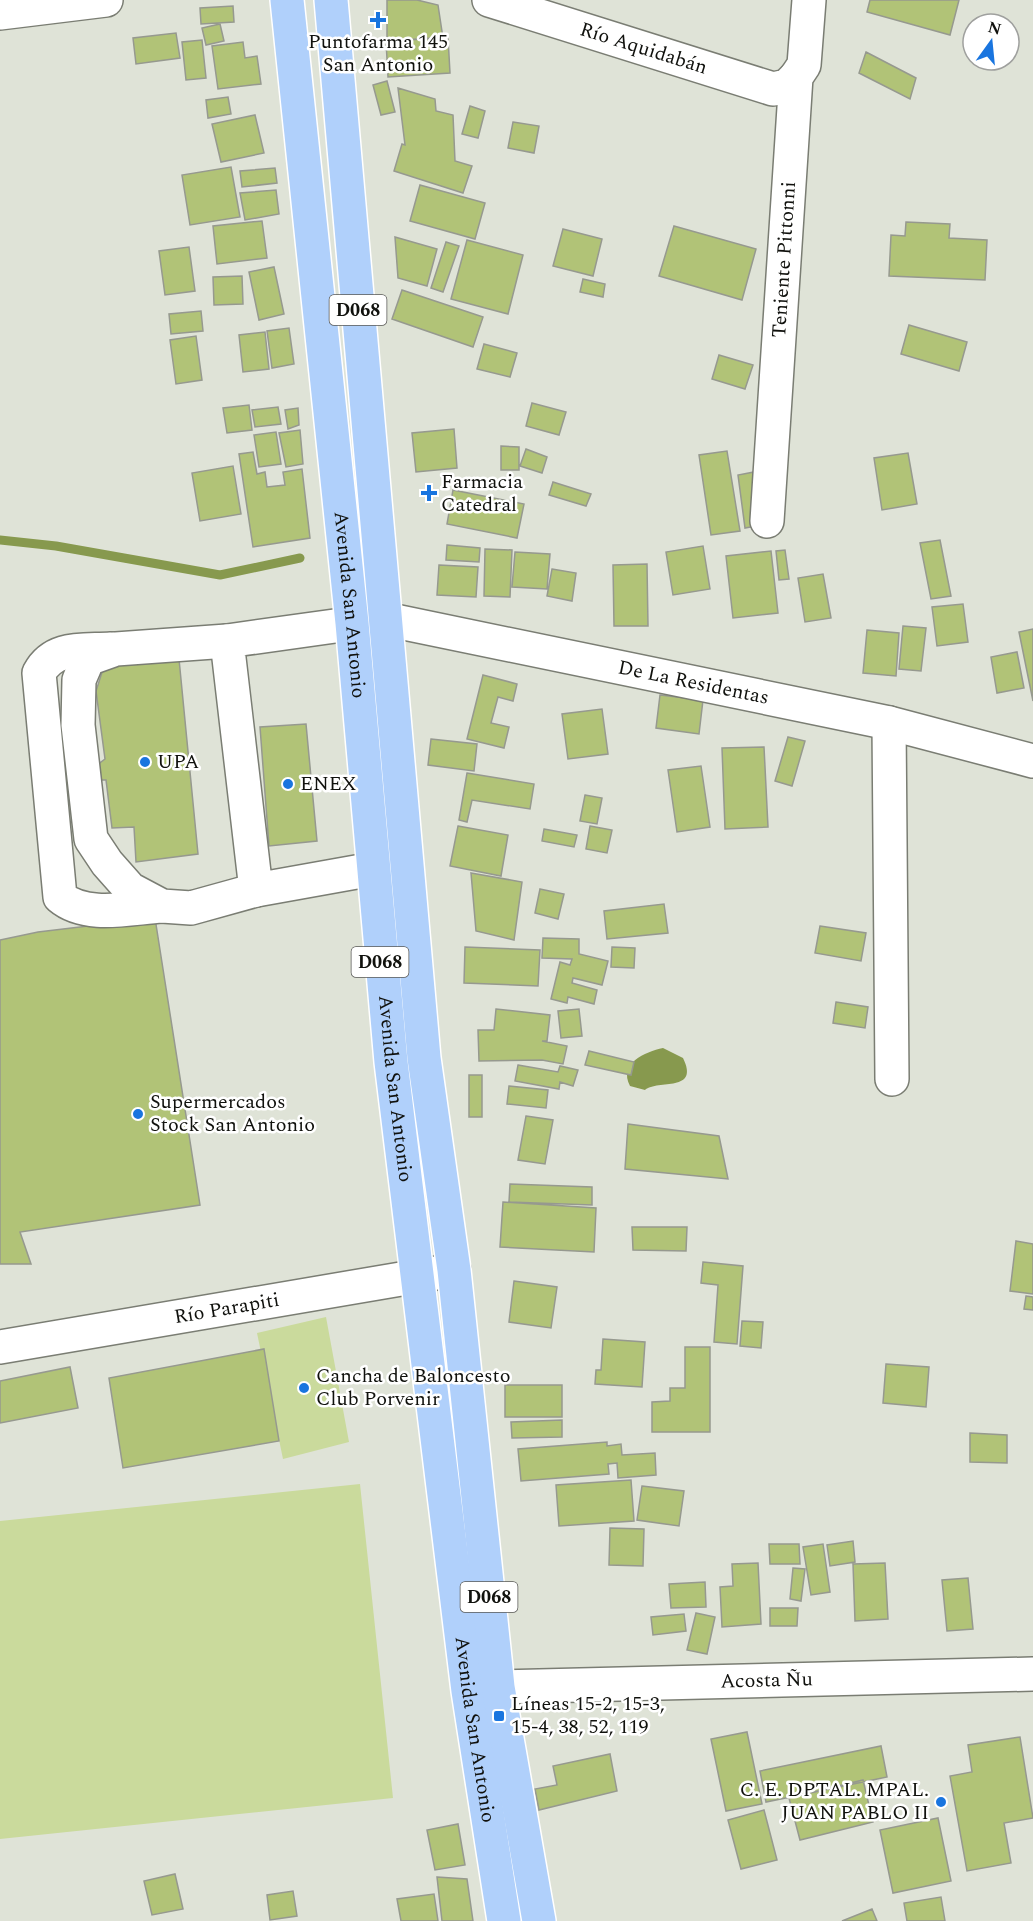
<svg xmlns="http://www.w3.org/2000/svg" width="1033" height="1921" viewBox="0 0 1033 1921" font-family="Spectral,serif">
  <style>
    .green { fill: #cada9c }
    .water { fill: #87994e }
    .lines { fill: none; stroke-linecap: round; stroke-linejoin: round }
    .stream { stroke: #87994e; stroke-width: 9 }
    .building { fill: #b1c377; stroke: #96998f; stroke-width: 1.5 }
    .minor-casing { stroke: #7a7d73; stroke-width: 36 }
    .major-casing { stroke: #fff; stroke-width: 36 }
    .minor { stroke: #fff; stroke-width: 33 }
    .major { stroke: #b0d0fb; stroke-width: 33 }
    .poi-dot { fill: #1975df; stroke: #fff; stroke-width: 2 }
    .labels { text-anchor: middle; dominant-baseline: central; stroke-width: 5; stroke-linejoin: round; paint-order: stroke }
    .shield { fill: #fff; stroke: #585856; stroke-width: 1.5 }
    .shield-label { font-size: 18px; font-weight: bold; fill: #10110d }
    .poi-label { font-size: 20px; fill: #10110d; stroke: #fff; text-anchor: start }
    .street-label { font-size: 20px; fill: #10110d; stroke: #fff }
  </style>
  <rect width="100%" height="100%" fill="#dfe3d7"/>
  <!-- green -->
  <path class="green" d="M326 1317 349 1442 283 1459 257 1333Z
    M360 1484 393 1798 0 1839V1521Z"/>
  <!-- water -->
  <path class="water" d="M663 1048 683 1058C700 1093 658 1079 645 1090L630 1086C618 1063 645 1052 663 1048Z"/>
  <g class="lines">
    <!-- stream -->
    <path class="stream" d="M0 540 56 546 220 575 300 558"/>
  </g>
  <!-- building -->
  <path class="building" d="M387 0H417L438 5 443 38 387 41Z
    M870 0H959L950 35 867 12Z
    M233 6 234 22 201 24 200 8Z
    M220 24 224 41 206 45 202 28Z
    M176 33 180 58 136 64 133 38Z
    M448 37 450 73 388 77 386 41Z
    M202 40 206 78 186 80 182 42Z
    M243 42 245 58 257 56 261 84 218 89 212 46Z
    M866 52 916 78 910 99 859 73Z
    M387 81 395 112 381 115 373 85Z
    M398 88 435 99 436 111 453 115 455 161 472 166 463 193 394 171 402 144 405 145Z
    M228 97 231 114 208 118 206 100Z
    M470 106 485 111 478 138 462 134Z
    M255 115 264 153 221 162 212 124Z
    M513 122 539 126 534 153 508 148Z
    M231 167 240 217 190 225 182 175Z
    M275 168 277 183 242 187 240 171Z
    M420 185 485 203 475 239 410 221Z
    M276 190 279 214 245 220 240 193Z
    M262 221 267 258 217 264 213 226Z
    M906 222 950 224 949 238 987 240 985 280 889 276 891 235 905 236Z
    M674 226 756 249 742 300 659 276Z
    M563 229 602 239 593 276 553 266Z
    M395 237 437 249 427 286 398 278Z
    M467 240 523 255 508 314 451 299Z
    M446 242 459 246 443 292 431 288Z
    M189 247 195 291 165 295 159 251Z
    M274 267 284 314 259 320 249 272Z
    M242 276 243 304 214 305 213 277Z
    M583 279 605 284 603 297 580 292Z
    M402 290 483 317 473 347 392 319Z
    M201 311 203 331 171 334 169 314Z
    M909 325 967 342 959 371 901 354Z
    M289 328 294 364 272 368 267 331Z
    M265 332 269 369 243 372 239 335Z
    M196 336 202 380 176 384 170 340Z
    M484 344 517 353 510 377 477 369Z
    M719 355 753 365 745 389 712 379Z
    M532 403 566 412 559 435 526 426Z
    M249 405 252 430 227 433 223 408Z
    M278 407 281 424 255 427 252 410Z
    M298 408 299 425 288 429 285 410Z
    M454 429 457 468 416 472 412 433Z
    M300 430 303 464 286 467 279 433Z
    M276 432 281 464 259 467 254 435Z
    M501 446 519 447V470H501Z
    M526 449 547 457 542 473 520 466Z
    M727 451 740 531 711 535 699 455Z
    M253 452 257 474 265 472 267 487 285 485 283 472 302 469 310 538 253 547 239 454Z
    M908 453 917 504 882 510 874 458Z
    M233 466 241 514 200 521 192 473Z
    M754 472 761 525 745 528 738 475Z
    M553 482 591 494 586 506 549 495Z
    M453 490 524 504 517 538 447 524Z
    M940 540 951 596 931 599 920 543Z
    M447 545 480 548 479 562 446 560Z
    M703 546 710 589 673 595 666 552Z
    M485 549 512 550 510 597 484 596Z
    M785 550 789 579 779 580 776 551Z
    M771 551 778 613 733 618 726 556Z
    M515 552 550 554 547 589 512 587Z
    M647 564 648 626H614L613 565Z
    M439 565 478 567 476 597 437 595Z
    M552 569 576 573 572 601 547 596Z
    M823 574 831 618 805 622 798 578Z
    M963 604 968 642 937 646 932 607Z
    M903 626 926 628 921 671 899 669Z
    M1033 629V701L1019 632Z
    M867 630 899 633 896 676 863 673Z
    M1017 652 1024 688 997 693 991 657Z
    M179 659 198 854 136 862 134 827 112 828 106 780H98L97 765 105 759 96 691 104 666Z
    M483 675 517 684 513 701 498 697 491 723 509 727 504 748 467 739Z
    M660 695 703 700 699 734 656 728Z
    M602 709 608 754 568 759 562 714Z
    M306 724 317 841 269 846 260 727Z
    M788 737 805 741 792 786 775 781Z
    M431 739 477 744 474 771 428 765Z
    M764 747 768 827 725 829 722 748Z
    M701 766 710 827 677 832 668 770Z
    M467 773 534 784 530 809 472 800 467 822 459 820Z
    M585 795 602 798 597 824 580 821Z
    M458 826 508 835 501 876 450 866Z
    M590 826 612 830 607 853 586 849Z
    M544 829 577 835 574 847 542 841Z
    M471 873 522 882 514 940 476 931Z
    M540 889 564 894 558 919 535 913Z
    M664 904 668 933 607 939 604 911Z
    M155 918 200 1205 20 1232 31 1264H0V940L38 932Z
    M820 926 866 933 861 961 815 953Z
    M543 938 579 939V954L608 961 602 985 573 978 572 983 597 990 594 1004 568 997 567 1003 551 999 560 962 570 965 572 959 542 958Z
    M465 947 540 950 538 986 464 983Z
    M612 947 635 948 634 968 611 967Z
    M836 1002 868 1007 865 1028 833 1023Z
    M496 1009 550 1015 547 1041H542L567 1046 563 1064 542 1060 479 1061 478 1030H494Z
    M579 1009 582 1036 561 1038 558 1011Z
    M589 1051 634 1062 631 1075 585 1065Z
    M518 1065 558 1072 560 1066 578 1070 573 1086 560 1082 559 1089 515 1081Z
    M469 1075H482V1117H469Z
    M509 1086 548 1090 546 1108 507 1104Z
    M526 1116 553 1120 545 1164 518 1160Z
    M628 1124 719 1136 728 1179 625 1169Z
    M510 1184 592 1187V1205L509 1202Z
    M503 1202 596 1208 594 1252 500 1247Z
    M632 1227H687L686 1251 633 1250Z
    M1016 1241 1033 1244V1294L1010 1291Z
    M703 1262 743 1266 737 1344 714 1342 718 1285 701 1283Z
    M514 1281 557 1287 551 1328 509 1322Z
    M1026 1296 1033 1297V1310L1024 1309Z
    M742 1321 763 1322 761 1348 740 1346Z
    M603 1339 645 1342 642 1387 595 1384 596 1370H601Z
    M685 1347H710V1432H652V1402L670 1401V1388H685Z
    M264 1349 279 1441 123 1468 109 1378Z
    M886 1364 929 1367 926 1407 883 1403Z
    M70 1367 78 1408 0 1423V1381Z
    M505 1385H562V1417H505Z
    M562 1420V1437L512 1438 511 1422Z
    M970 1433 1007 1435V1463L970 1462Z
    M607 1442V1446L621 1444 622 1455 655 1453 656 1475 618 1478 617 1463 608 1464 609 1474 521 1481 518 1449Z
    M631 1480 634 1521 559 1526 556 1485Z
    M642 1486 684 1491 679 1526 637 1520Z
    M610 1528 644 1529 643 1566 609 1565Z
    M853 1541 855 1562 830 1566 827 1545Z
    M769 1544H799L800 1564H770Z
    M823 1544 830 1592 811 1595 803 1547Z
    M758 1563 761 1624 722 1627 720 1587 733 1586 732 1564Z
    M885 1563 888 1619 855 1621 853 1564Z
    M793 1568 805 1569 801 1601 790 1599Z
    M968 1578 973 1629 947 1631 942 1580Z
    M705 1582 706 1607 671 1608 669 1584Z
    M770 1608H798L797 1626H770Z
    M696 1613 715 1617 707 1654 687 1650Z
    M684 1614 686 1631 653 1635 651 1617Z
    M747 1732 762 1804 726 1811 711 1739Z
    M1020 1737 1033 1818 1004 1823 1011 1863 967 1871 950 1776 972 1772 968 1745Z
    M881 1746 887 1777 766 1802 760 1771Z
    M610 1754 617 1791 539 1810 535 1789 557 1785 553 1766Z
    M863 1780 873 1822 800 1840 789 1798Z
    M764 1810 777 1860 741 1869 728 1820Z
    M938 1818 951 1881 893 1893 880 1830Z
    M458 1824 465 1865 435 1870 427 1830Z
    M175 1874 183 1909 152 1915 144 1881Z
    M437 1877 467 1879 473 1921H442Z
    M293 1891 297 1916 270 1920 267 1895Z
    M434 1894 438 1921H401L397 1899Z
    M941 1897 945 1921H907L904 1903Z
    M872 1909 877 1921H842Z"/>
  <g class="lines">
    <!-- minor casing -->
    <g class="minor-casing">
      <g id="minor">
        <path id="s1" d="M489 0 773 89 787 86 796 77"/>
        <path d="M0 13 106 0"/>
        <path id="s2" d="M767 521 796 77 804 65 809 0"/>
        <path d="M227 641 116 649 88 659 79 680 78 725 91 839 107 863 130 889 162 906 191 908 256 890"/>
        <path d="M111 649C83 651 54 645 39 673L60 897C86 919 129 908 162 906"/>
        <path d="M889 723 892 1079"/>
        <path id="s3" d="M373 869 256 890 227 641 385 619 889 723 1033 761"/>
        <path id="s4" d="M0 1347 454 1270"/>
        <path id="s5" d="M471 1691 498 1687 1033 1674"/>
      </g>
    </g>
    <!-- major casing -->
    <g class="major-casing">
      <g id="major">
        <path id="s6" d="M287 0 352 623 391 1062 468 1691 504 1921"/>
        <path d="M331 0 424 1058 454 1270 498 1687 539 1921"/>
      </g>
    </g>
    <!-- minor -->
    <use href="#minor" class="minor"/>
    <!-- major -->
    <use href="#major" class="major"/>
  </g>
  <!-- markers -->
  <g class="poi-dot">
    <path d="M375 11h6v6h6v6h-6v6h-6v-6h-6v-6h6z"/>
    <path d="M426 484h6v6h6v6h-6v6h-6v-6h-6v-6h6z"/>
    <circle cx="145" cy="762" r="6"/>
    <circle cx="288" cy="784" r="6"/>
    <circle cx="138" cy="1114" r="6"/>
    <circle cx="304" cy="1388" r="6"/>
    <rect x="493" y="1710" width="12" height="12" rx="3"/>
    <circle cx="941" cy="1802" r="6"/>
  </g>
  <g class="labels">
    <!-- shield labels -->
    <g class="shield">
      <rect x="329.5" y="295" width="57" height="30" rx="4.5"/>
      <rect x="351.5" y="947" width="57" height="30" rx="4.5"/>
      <rect x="460.5" y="1582" width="57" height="30" rx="4.5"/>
    </g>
    <g class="shield-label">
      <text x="358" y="310">D068</text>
      <text x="380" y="962">D068</text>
      <text x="489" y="1597">D068</text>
    </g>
    <!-- poi labels -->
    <g class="poi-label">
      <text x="378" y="42" text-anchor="middle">Puntofarma 145<tspan x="378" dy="23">San Antonio</tspan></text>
      <text x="441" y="482">Farmacia<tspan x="441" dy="23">Catedral</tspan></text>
      <text x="157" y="762">UPA</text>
      <text x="300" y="784">ENEX</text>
      <text x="150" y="1102">Supermercados<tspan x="150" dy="23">Stock San Antonio</tspan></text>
      <text x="316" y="1376">Cancha de Baloncesto<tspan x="316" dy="23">Club Porvenir</tspan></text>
      <text x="511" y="1704">Líneas 15-2, 15-3,<tspan x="511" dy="23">15-4, 38, 52, 119</tspan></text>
      <text x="929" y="1790" text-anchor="end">C. E. DPTAL. MPAL.<tspan x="929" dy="23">JUAN PABLO II</tspan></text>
    </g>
    <!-- street labels -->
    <g class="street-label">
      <text stroke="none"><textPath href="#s1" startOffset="162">Río Aquidabán</textPath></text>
      <text stroke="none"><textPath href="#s2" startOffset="262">Teniente Pittonni</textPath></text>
      <text stroke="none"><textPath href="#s6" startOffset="608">Avenida San Antonio</textPath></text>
      <text stroke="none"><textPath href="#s3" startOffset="844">De La Residentas</textPath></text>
      <text stroke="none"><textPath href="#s6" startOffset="1094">Avenida San Antonio</textPath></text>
      <text stroke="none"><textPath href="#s4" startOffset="230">Río Parapiti</textPath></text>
      <text stroke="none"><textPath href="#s5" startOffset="296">Acosta Ñu</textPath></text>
      <text stroke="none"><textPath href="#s6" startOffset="1740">Avenida San Antonio</textPath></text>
    </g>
  </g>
  <!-- north arrow -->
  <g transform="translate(991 42) rotate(15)"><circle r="28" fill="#ffffff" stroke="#9fa09e" stroke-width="1.5"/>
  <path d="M0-4.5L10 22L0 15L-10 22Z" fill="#1975df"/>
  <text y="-9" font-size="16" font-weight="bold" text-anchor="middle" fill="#10110d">N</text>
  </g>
</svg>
